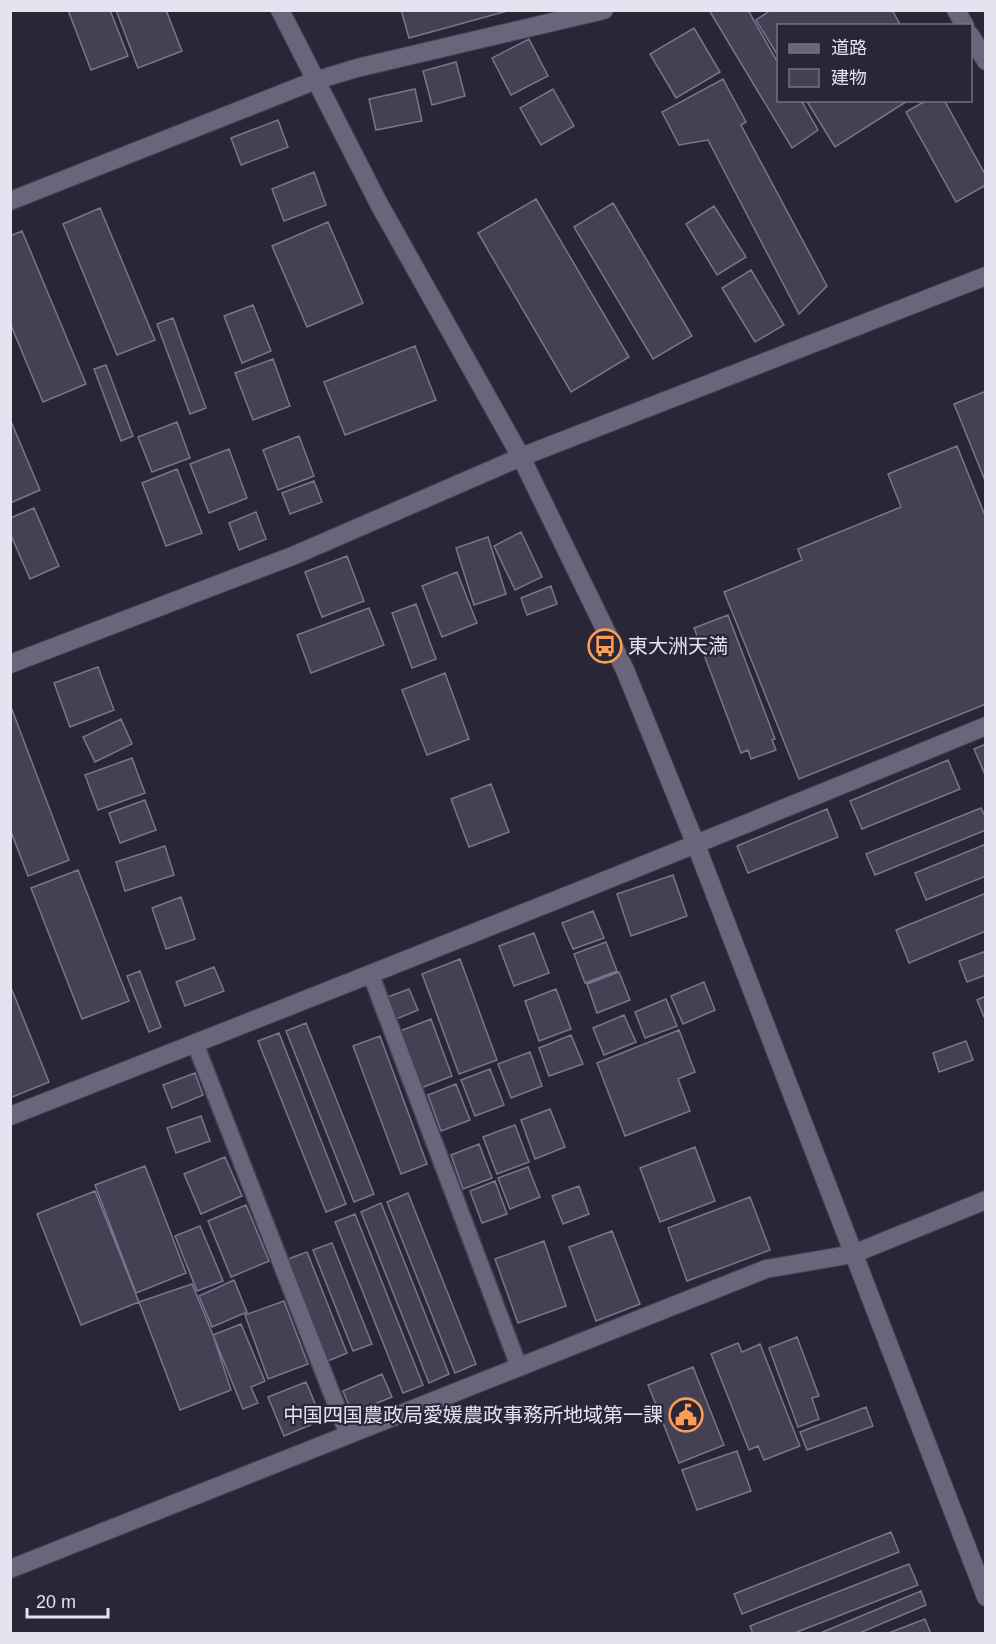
<svg xmlns="http://www.w3.org/2000/svg" width="996" height="1644" viewBox="0 0 996 1644" font-family="Arial,'Noto Sans JP',sans-serif">
  <style>
    .building { fill: #454155; stroke: #79768c; stroke-width: 1.5 }
    .lines { fill: none; stroke-linecap: round; stroke-linejoin: round }
    .lane-casing { stroke: #444151; stroke-width: 19 }
    .street-casing { stroke: #444151; stroke-width: 20 }
    .secondary-casing { stroke: #444151; stroke-width: 20 }
    .lane { stroke: #69657b; stroke-width: 16 }
    .street { stroke: #69657b; stroke-width: 18 }
    .secondary { stroke: #69657b; stroke-width: 18 }
    .labels { text-anchor: middle; dominant-baseline: central; stroke-width: 4.5; stroke-linejoin: round; paint-order: stroke }
    .poi-label { font-size: 20px; fill: #e4e3ef; stroke: #292638; text-anchor: start }
  </style>
  <rect width="100%" height="100%" fill="#292638"/>
  <!-- building -->
  <path class="building" d="M68 10H110L128 56 91 70Z
    M116 10H166L182 51 138 68Z
    M401 10H511L409 38Z
    M709 10H748L778 63V100H801L818 130 792 148Z
    M771 10H892L901 26H778V56L756 20Z
    M694 28 720 72 676 98 650 54Z
    M529 39 548 76 511 95 492 58Z
    M456 62 465 96 432 105 423 71Z
    M723 79 746 122 741 125 827 286 799 314 708 140 679 145 662 112Z
    M415 89 422 121 376 130 369 99Z
    M553 89 574 126 541 145 520 108Z
    M806 100H909L835 147Z
    M927 100H944L986 176V185L956 202 906 112Z
    M278 120 288 147 241 165 231 138Z
    M314 172 326 205 284 221 272 189Z
    M536 199 629 357 571 392 478 233Z
    M613 203 692 336 653 359 574 227Z
    M714 206 746 257 717 275 686 224Z
    M100 208 155 340 117 355 63 224Z
    M328 222 363 303 307 327 272 246Z
    M22 231 86 384 43 402 10 323V236Z
    M751 270 784 325 755 342 722 288Z
    M253 305 271 351 242 363 224 316Z
    M173 318 206 408 190 414 157 324Z
    M415 346 436 400 345 435 324 382Z
    M273 359 290 406 253 420 235 373Z
    M106 365 133 436 121 441 94 369Z
    M986 391V483L954 404Z
    M10 419 40 490 10 503Z
    M177 422 190 458 152 472 138 437Z
    M299 436 314 476 278 490 263 450Z
    M957 446 986 518V704L799 779 724 592 802 560 798 549 901 507 888 474Z
    M229 449 247 498 209 513 190 464Z
    M177 469 202 533 166 546 142 483Z
    M314 481 322 502 290 514 282 493Z
    M34 508 59 566 30 579 10 533V518Z
    M256 512 266 539 239 550 229 523Z
    M521 532 542 577 515 590 494 546Z
    M488 537 506 594 474 605 456 548Z
    M347 556 364 601 322 617 305 572Z
    M457 572 477 623 442 637 422 586Z
    M551 586 557 604 527 615 521 598Z
    M416 604 436 659 412 668 392 613Z
    M369 608 384 645 311 673 297 635Z
    M728 615 775 739 772 740 776 750 751 759 748 750 741 753 694 628Z
    M98 667 114 710 70 727 54 683Z
    M445 673 469 739 427 755 402 690Z
    M11 707 69 860 28 876 10 829Z
    M121 719 132 744 95 762 83 737Z
    M986 744V777L974 749Z
    M132 758 145 793 98 810 85 775Z
    M948 760 960 789 862 829 850 801Z
    M491 784 509 832 469 847 451 799Z
    M145 800 156 830 120 843 109 813Z
    M981 808 986 818V830L875 875 866 854Z
    M827 809 838 837 748 873 737 846Z
    M986 844V876L926 900 915 873Z
    M165 846 174 875 125 891 116 862Z
    M78 870 129 1001 82 1019 31 888Z
    M673 875 687 916 631 936 617 894Z
    M986 893V931L909 963 896 930Z
    M181 897 195 939 166 949 152 908Z
    M593 911 604 938 573 949 562 923Z
    M534 933 549 973 514 986 499 946Z
    M606 942 617 971 585 983 574 954Z
    M986 951V975L967 982 959 961Z
    M460 959 497 1060 459 1074 422 974Z
    M214 967 224 991 185 1006 176 982Z
    M140 971 161 1027 149 1032 127 976Z
    M619 972 630 1000 597 1013 587 984Z
    M704 982 715 1010 683 1024 671 996Z
    M10 985 49 1082 10 1098Z
    M409 989 418 1010 394 1020 385 998Z
    M556 989 571 1029 539 1041 525 1001Z
    M986 996V1017H984L977 1000Z
    M666 999 677 1026 645 1038 635 1012Z
    M624 1015 636 1042 604 1055 593 1028Z
    M431 1019 452 1076 421 1088 400 1031Z
    M306 1023 374 1194 354 1202 286 1031Z
    M679 1030 695 1072 678 1079 690 1111 625 1136 597 1063Z
    M279 1033 346 1204 326 1212 258 1041Z
    M571 1035 583 1064 549 1076 539 1048Z
    M380 1036 427 1164 401 1174 353 1046Z
    M966 1041 973 1060 939 1072 933 1053Z
    M530 1052 542 1086 511 1098 498 1064Z
    M490 1069 504 1105 475 1116 461 1080Z
    M195 1073 203 1095 172 1108 163 1085Z
    M456 1084 470 1120 441 1131 428 1095Z
    M550 1109 565 1147 535 1159 521 1120Z
    M201 1116 210 1141 176 1153 167 1128Z
    M515 1125 529 1162 497 1174 483 1137Z
    M479 1144 492 1178 463 1189 451 1155Z
    M695 1147 715 1201 660 1222 640 1168Z
    M225 1157 242 1196 201 1214 184 1174Z
    M145 1166 186 1273 136 1293 95 1185Z
    M528 1167 540 1197 510 1209 498 1178Z
    M495 1181 507 1214 482 1223 470 1191Z
    M579 1186 589 1214 563 1224 552 1196Z
    M95 1191 139 1302 81 1325 37 1214Z
    M408 1193 476 1364 455 1373 387 1202Z
    M750 1197 770 1250 687 1281 668 1228Z
    M381 1203 449 1374 429 1383 361 1212Z
    M246 1205 269 1261 231 1277 208 1221Z
    M355 1214 423 1385 403 1393 335 1222Z
    M200 1226 223 1281 197 1291 175 1236Z
    M612 1231 640 1304 596 1321 569 1247Z
    M544 1241 566 1306 518 1323 495 1259Z
    M332 1243 372 1344 353 1351 313 1250Z
    M307 1252 347 1353 328 1361 288 1259Z
    M234 1280 247 1312 212 1327 199 1296Z
    M192 1284 213 1335 231 1390 180 1410 139 1302Z
    M284 1301 308 1364 268 1379 245 1315Z
    M241 1324 265 1381 251 1387 258 1403 243 1409 213 1335Z
    M797 1337 819 1396 812 1398 819 1419 798 1427 769 1348Z
    M738 1343 742 1352 760 1344 800 1446 764 1460 758 1446 749 1450 711 1354Z
    M693 1367 724 1445 679 1463 648 1385Z
    M382 1374 392 1397 352 1413 343 1391Z
    M306 1382 322 1420 284 1436 268 1397Z
    M866 1407 873 1426 807 1450 800 1432Z
    M737 1451 751 1491 697 1510 682 1470Z
    M891 1532 899 1552 742 1614 734 1594Z
    M909 1564 918 1585 792 1634H753L750 1626Z
    M921 1591 926 1605 857 1634H818Z
    M925 1619 931 1634H886Z"/>
  <g class="lines">
    <!-- lane casing -->
    <g class="lane-casing">
      <path id="lane" d="M371 975 519 1367
        M195 1043 348 1435"/>
    </g>
    <!-- street casing -->
    <g class="street-casing">
      <path id="street" d="M956 10 965 26
        M970 35 986 61
        M10 201 314 81 357 68 604 10
        M10 664 295 555 521 457 986 276
        M10 1116C337 988 662 859 986 726
        M10 1569 766 1269 853 1254"/>
    </g>
    <!-- secondary casing -->
    <g class="secondary-casing">
      <path id="secondary" d="M280 10 379 204 521 457 625 670 696 845 986 1597
        M853 1254 986 1200"/>
    </g>
    <!-- lane -->
    <use href="#lane" class="lane"/>
    <!-- street -->
    <use href="#street" class="street"/>
    <!-- secondary -->
    <use href="#secondary" class="secondary"/>
  </g>
  <!-- icons -->
  <defs>
    <g id="bus-ring" transform="scale(1.725)"><circle r="9.5" fill="#292638" stroke="#fd9c57" stroke-width="1.5"/><path d="M-5-6H5V4H4V6H2V4H-2V6H-4V4H-5ZM-3.5-4V0h7V-4ZM-3.5 1.2v1.5H-2V1.2ZM2 1.2v1.5H3.5V1.2Z" fill="#fd9c57"/></g>
    <g id="civic-ring" transform="scale(1.725)"><circle r="9.5" fill="#292638" stroke="#fd9c57" stroke-width="1.5"/><path d="M-.6-6.5H3V-4.5H.6V-3L4-1V1h2V6H-6V1h2V-1L-.6-3ZM-1.2 2.5V6h2.4V2.5Z" fill="#fd9c57"/></g>
  </defs>
  <g fill-rule="evenodd">
    <use href="#bus-ring" x="605" y="646"/>
    <use href="#civic-ring" x="686" y="1415"/>
  </g>
  <g class="labels">
    <!-- poi labels -->
    <g class="poi-label">
      <text x="628" y="646">東大洲天満</text>
      <text x="663" y="1415" text-anchor="end">中国四国農政局愛媛農政事務所地域第一課</text>
    </g>
  </g>
  <!-- border -->
  <rect width="996" height="1644" fill="none" stroke="#e4e3ef" stroke-width="24"/>
  <!-- legend -->
  <rect x="777" y="24" width="195" height="78" fill="#292638" stroke="#747281" stroke-width="1.5"/>
  <rect x="789" y="44" width="30" height="9" fill="#69657b" stroke="#747281" stroke-width="1.5"/>
  <text x="831" y="54" font-size="18" fill="#e4e3ef">道路</text>
  <rect x="789" y="69" width="30" height="18" fill="#454155" stroke="#747281" stroke-width="1.5"/>
  <text x="831" y="84" font-size="18" fill="#e4e3ef">建物</text>
  <!-- scale -->
  <path d="M27 1608v9h81v-9" fill="none" stroke="#e4e3ef" stroke-width="3"/>
  <text x="36" y="1608" font-size="18" fill="#e4e3ef" stroke="#292638" stroke-width="4.5" paint-order="stroke">20 m</text>
</svg>
